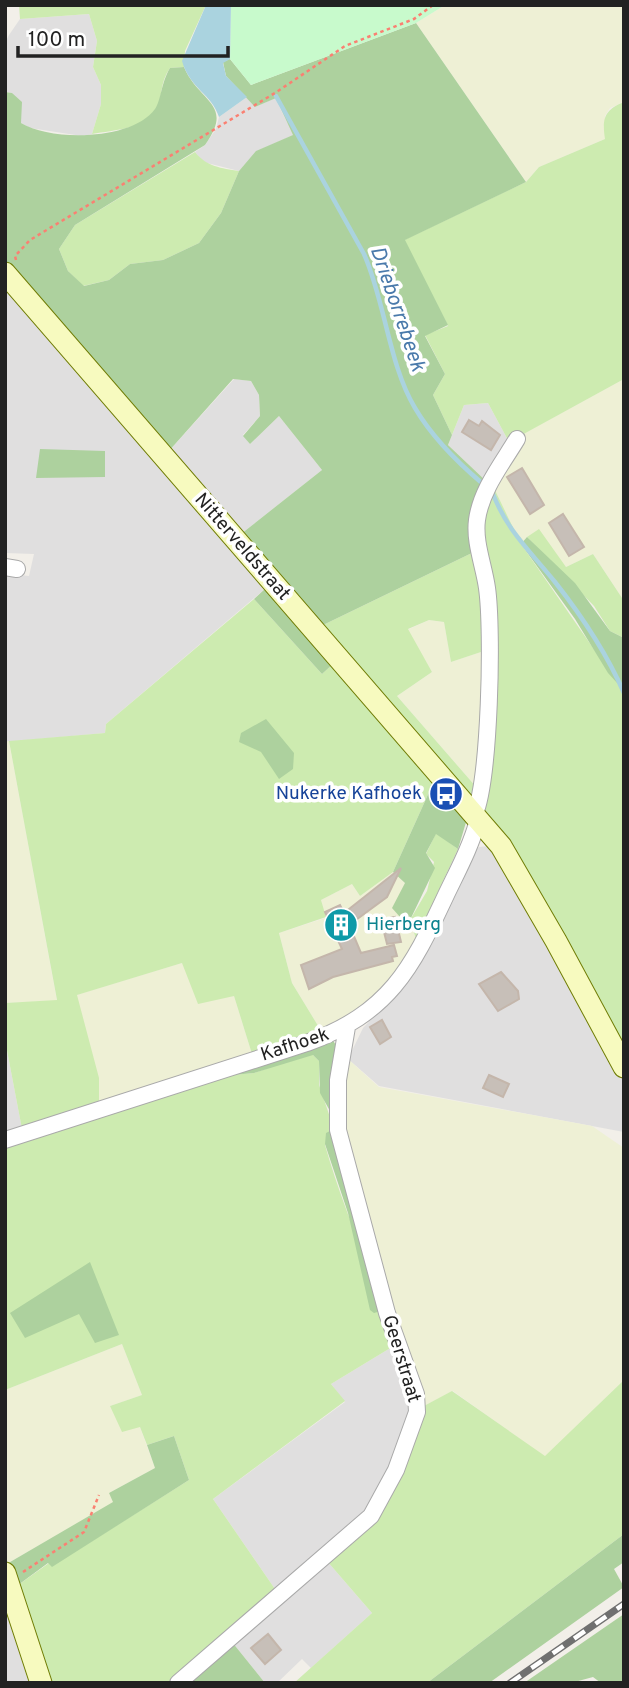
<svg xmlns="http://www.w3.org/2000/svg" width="629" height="1688" viewBox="0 0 629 1688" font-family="Overpass,sans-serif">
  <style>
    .residential { fill: #e0dfdf }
    .farmland { fill: #eef0d5 }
    .grass { fill: #cdebb0 }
    .forest { fill: #add19e }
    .park { fill: #c8facc }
    .water { fill: #aad3df }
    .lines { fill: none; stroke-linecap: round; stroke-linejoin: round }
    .stream { stroke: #aad3df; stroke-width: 4.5 }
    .building { fill: #c7bfb8; stroke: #c4b6ab; stroke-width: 2 }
    .street-casing { stroke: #a9a9a9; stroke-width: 18 }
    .secondary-casing { stroke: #707d05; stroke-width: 23 }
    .path { stroke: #fa8072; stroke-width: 2.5; stroke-dasharray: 3.5 3.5; stroke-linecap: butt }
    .street { stroke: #fff; stroke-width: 16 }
    .secondary { stroke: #f7fabf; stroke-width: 21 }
    .rail-casing { stroke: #707070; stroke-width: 7 }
    .rail { stroke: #fff; stroke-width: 4.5; stroke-dasharray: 13; stroke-linecap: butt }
    .labels { text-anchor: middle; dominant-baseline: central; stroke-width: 7; stroke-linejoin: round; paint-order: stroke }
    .street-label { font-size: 19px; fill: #222; stroke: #fff }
    .transit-label { font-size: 19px; fill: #164399; stroke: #fff; text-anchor: end }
    .culture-label { font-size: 19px; fill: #0d838f; stroke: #fff; text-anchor: start }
    .water-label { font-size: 21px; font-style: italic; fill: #4a7aab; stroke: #fff }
  </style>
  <rect width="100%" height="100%" fill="#f2efe9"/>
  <!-- residential -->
  <path class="residential" d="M89 14 97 41 93 67 101 85V104L92 134 82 136 30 128 21 123 12 93 5 92V43L9 35 20 19Z
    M247 97 255 107 275 98 294 135 257 151 239 171 203 162 195 152 205 145 216 129 219 117Z
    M5 285 266 588 106 724 105 733 5 742V573L29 576 34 554 5 553Z
    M234 379 251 381 259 395 260 416 243 435 250 444 279 416 322 470 241 534 168 452Z
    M488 403 509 442 486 481 448 445 464 405Z
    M489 846 540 923 624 1083V1132L379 1086 348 1059 363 1028 386 1004 471 853 479 847Z
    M5 1040 22 1129 5 1134Z
    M392 1347 410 1391 411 1408 380 1488 367 1510 277 1592 213 1499 345 1402 331 1384Z
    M327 1561 372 1613 311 1668 302 1659 277 1683H265L232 1642Z
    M5 1608 29 1683H5Z"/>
  <!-- farmland -->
  <path class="farmland" d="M445 5H624V102L610 108 605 116V139L539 167 526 182 416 23Z
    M624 379V601L593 554 566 567 527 537 521 544 493 486 521 435Z
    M429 620 444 622 451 662 484 651 477 788 397 696 432 672 407 630Z
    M9 741 57 1001 5 1003V742Z
    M393 872 405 883 400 917 410 920 416 939 406 962 389 984 350 1016 320 1029 292 983 279 933 325 918 321 900 352 884 360 896Z
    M182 963 234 996 252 1054 99 1104 76 995Z
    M348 1059 379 1087 592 1126 624 1148V1380L545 1457 453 1391 422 1407 390 1309 340 1112Z
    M122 1344 142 1395 110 1406 140 1427 155 1468 109 1493 114 1502 5 1565V1390Z"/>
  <!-- grass -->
  <path class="grass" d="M19 5H206L185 51 184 67 170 68C160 83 163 92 158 106 148 129 114 130 92 134L101 104V85L93 67 97 41 89 14 20 19Z
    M624 102V379L509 442 488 403 464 405 452 435 433 395 445 374 425 335 448 326 404 240 526 182 539 167 605 139C602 119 604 110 624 102Z
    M195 152C207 167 221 168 239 171L221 213 199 243 163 260 130 264 109 280 83 286 68 271 59 249 75 225Z
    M493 486 521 544 618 684 624 685V1054L482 809 481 525Z
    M539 529 566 567 593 554 624 601V638L610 631 594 606 527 537Z
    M476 551 483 593 484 651 451 662 444 622 429 620 408 629 432 672 397 696 477 788 474 802 321 626Z
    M254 599 322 674 334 663 435 779 393 872 360 896 352 884 321 900 326 917 279 933 292 983 320 1029 252 1054 234 996 198 1004 182 963 77 995 99 1078V1104L22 1129 5 1040V1003L57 1000 9 741 105 733 106 724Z
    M436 833 458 849 416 939 410 920 427 891 434 862 426 854Z
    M307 1055H313L319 1061V1085L334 1129 325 1145C344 1213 376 1278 392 1347L331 1384 345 1401 213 1499 277 1592 172 1683H44L14 1588 49 1563 52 1566 189 1480 174 1436 147 1445 140 1427 122 1432 110 1406 142 1395 122 1344 5 1390V1148L231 1071 233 1075 254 1073Z
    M624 1380V1534L427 1683H294L372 1613 327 1561 370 1528 387 1500 422 1407 452 1391 545 1456Z"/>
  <!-- forest -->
  <path class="forest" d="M416 23 526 182 405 240 448 325 425 336 445 374 433 395 452 435 448 445 486 481 476 551 321 626 241 534 322 470 279 416 250 444 243 436 260 416 259 395 251 381 233 379 168 452 5 285V92L12 93 22 102 21 123C52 142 133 140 155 109 161 101 161 83 170 68L184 67C199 103 235 103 205 145L75 225 59 249 68 271 84 286 109 280 130 264 163 260 199 243 221 213 239 171 256 151 293 135 276 98 255 107 226 76 223 62 230 59 251 85Z
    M40 449 105 451V477L36 478Z
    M527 537 575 583 610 631 624 638V685L618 684 608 673 575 619 521 544Z
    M266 588 334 663 322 674 254 599Z
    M266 719 294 753 293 769 279 779 261 752 239 742 241 733Z
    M435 779 467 819 458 849 436 834 426 853 435 868 410 920 400 917 392 908 405 883 393 872Z
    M332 1039 339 1050 334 1055 330 1111 320 1093 319 1061 313 1055 254 1073 233 1075 231 1071Z
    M334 1129 381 1311 374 1313 370 1310 348 1213 325 1144 326 1133Z
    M90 1262 119 1335 95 1343 79 1314 25 1338 10 1313Z
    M174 1436 189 1480 52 1567 48 1563 14 1588 5 1565 113 1502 109 1493 155 1468 147 1445Z
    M624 1534V1562L614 1569 624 1587 489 1683H427Z
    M624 1614V1683H601L593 1677 571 1683H524Z
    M232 1642 265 1683H185Z"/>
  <!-- park -->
  <path class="park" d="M231 5H445L416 23 251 85 230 59Z"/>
  <!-- water -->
  <path class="water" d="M206 5H231L230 59 223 63 226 76 247 97 219 117C212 94 190 89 182 61Z"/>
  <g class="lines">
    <!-- stream -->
    <path class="stream" d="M276 96 364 254C385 301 389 365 415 408 432 437 457 462 483 484
      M493 494C508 532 530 551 555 582 581 615 607 654 624 693"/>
  </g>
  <!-- building -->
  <path class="building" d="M469 420 479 426 482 421 500 435 491 450 462 432Z
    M522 468 544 505 530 514 507 477Z
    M563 514 584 547 569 556 549 523Z
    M401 868 387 897 345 928 350 927 361 953 394 945 397 956 392 957 393 961 333 977 309 989 301 965 342 949 325 912 340 905 344 913Z
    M395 917 401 942 387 944 382 924 384 919Z
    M501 972 518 991 519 999 498 1011 479 984Z
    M382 1020 391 1037 380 1044 370 1027Z
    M489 1075 509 1084 503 1097 483 1088Z
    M268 1634 281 1650 265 1664 251 1648Z"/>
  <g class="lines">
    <!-- street casing -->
    <g class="street-casing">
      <path id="street" d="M5 567 17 569
        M474 816C490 780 493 630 487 588 484 566 474 542 477 520 481 490 502 464 517 439
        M5 1140 307 1043C389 1013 411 970 446 895 458 870 471 846 478 820
        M178 1683 371 1516 396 1470 417 1412 416 1394 387 1313 338 1130V1080L347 1027"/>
    </g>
    <!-- secondary casing -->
    <g class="secondary-casing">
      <path id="secondary" d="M5 273 501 846 556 941 624 1067
        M5 1573 41 1683"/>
    </g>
    <!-- path -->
    <path class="path" d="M16 260 15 256 30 240 275 93 345 46 414 19 433 5
      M23 1572 84 1532 99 1495"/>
    <!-- street -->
    <use href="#street" class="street"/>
    <!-- secondary -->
    <use href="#secondary" class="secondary"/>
    <!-- rail casing -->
    <g class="rail-casing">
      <path id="rail" d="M510 1683 624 1604"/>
    </g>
    <!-- rail -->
    <use href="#rail" class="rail"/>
  </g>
  <!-- icons -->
  <defs>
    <g id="bus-disc" transform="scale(1.75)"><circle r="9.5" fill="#1a4fb4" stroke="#fff"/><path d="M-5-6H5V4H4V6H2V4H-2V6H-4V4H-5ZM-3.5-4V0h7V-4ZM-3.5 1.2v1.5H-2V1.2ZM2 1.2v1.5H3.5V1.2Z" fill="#fff"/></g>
    <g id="building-disc" transform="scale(1.75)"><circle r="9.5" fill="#0f9aa8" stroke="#fff"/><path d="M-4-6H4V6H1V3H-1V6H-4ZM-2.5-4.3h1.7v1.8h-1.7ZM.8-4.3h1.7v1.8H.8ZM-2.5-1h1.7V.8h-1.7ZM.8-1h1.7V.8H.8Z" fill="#fff"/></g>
  </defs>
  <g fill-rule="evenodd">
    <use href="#bus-disc" x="446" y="794"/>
    <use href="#building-disc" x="341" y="925"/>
  </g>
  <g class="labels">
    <!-- street labels -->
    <g class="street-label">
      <text transform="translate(242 547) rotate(49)">Nitterveldstraat</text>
      <text transform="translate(295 1045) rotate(-18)">Kafhoek</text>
      <text transform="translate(401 1359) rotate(73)">Geerstraat</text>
    </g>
    <!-- transit labels -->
    <g class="transit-label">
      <text x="422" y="794">Nukerke Kafhoek</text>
    </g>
    <!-- culture labels -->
    <g class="culture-label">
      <text x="366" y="925">Hierberg</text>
    </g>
    <!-- water labels -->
    <g class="water-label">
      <text transform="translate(397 309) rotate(71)">Drieborrebeek</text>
    </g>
  </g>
  <!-- border -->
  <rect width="629" height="1688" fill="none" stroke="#222222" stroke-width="14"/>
  <!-- scale -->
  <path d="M18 46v10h210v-10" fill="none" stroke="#222222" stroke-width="3.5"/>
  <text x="28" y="46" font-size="21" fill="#222222" stroke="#ffffff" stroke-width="5" paint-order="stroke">100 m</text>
</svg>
